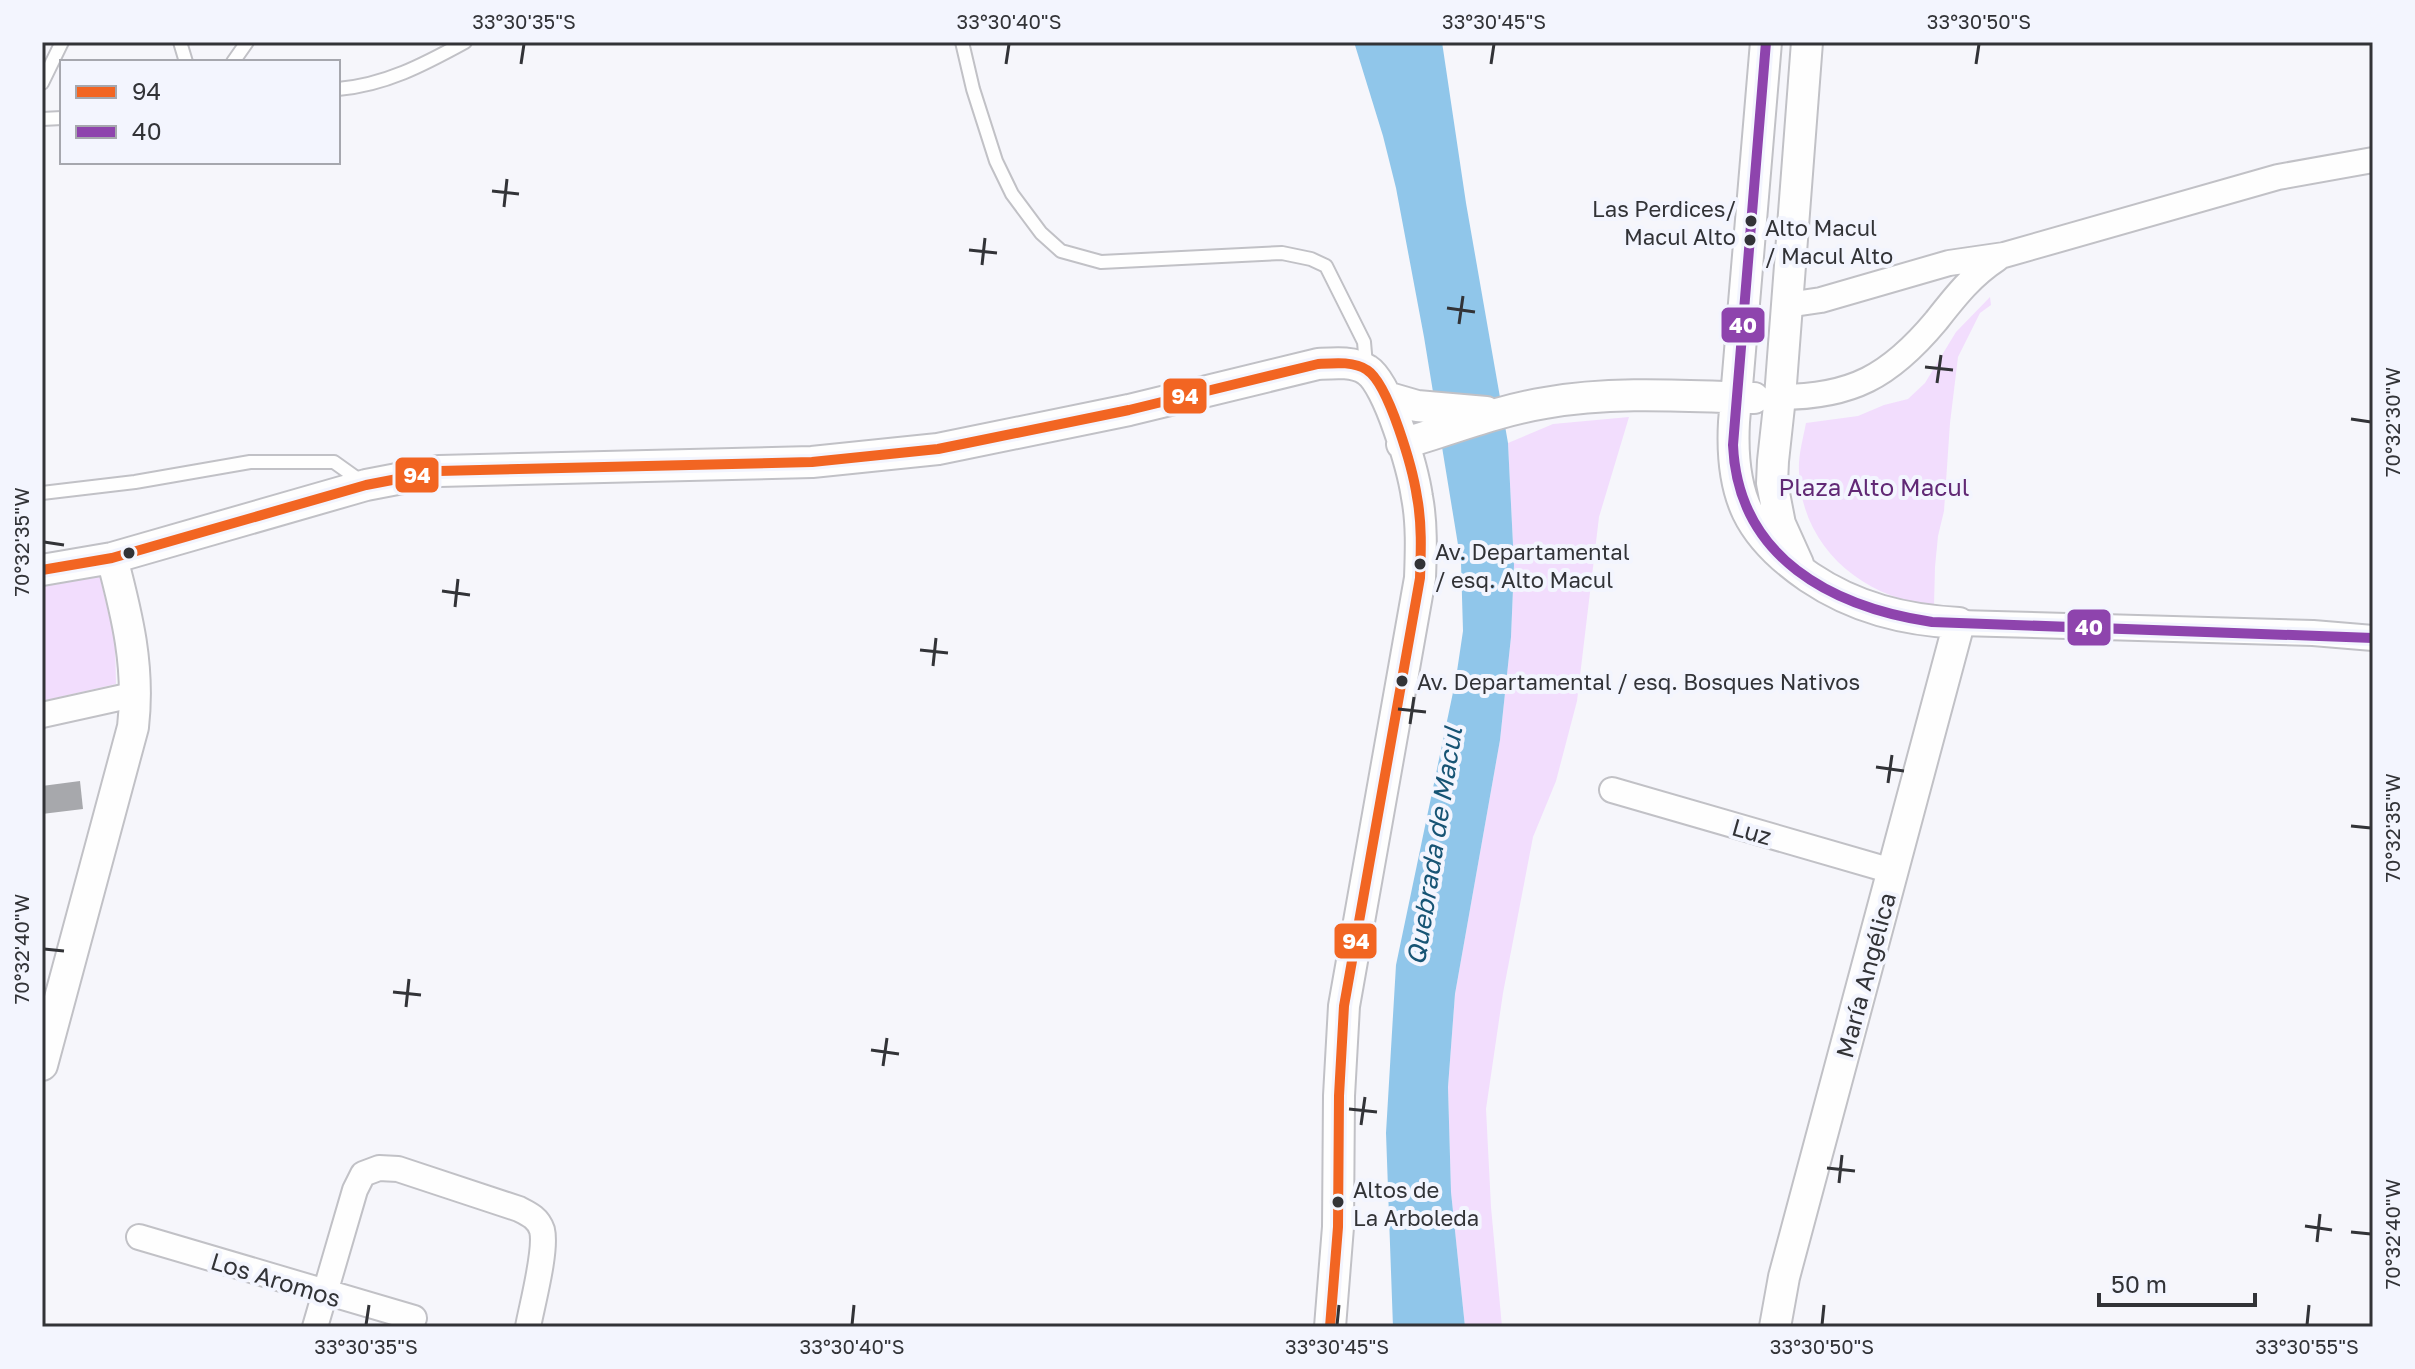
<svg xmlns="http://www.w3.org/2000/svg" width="2415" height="1369" viewBox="0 0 2415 1369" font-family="'Golos Text',sans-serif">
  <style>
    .green { fill: #f2ddfd }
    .water { fill: #90c6ea }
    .building { fill: #a7a8ac }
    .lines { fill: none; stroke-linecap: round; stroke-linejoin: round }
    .service-casing { stroke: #c1c1c6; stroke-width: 16 }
    .minor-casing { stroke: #c1c1c6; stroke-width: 28 }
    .tertiary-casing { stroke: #c1c1c6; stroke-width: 34 }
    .service { stroke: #fefefe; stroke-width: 12 }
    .minor { stroke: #fefefe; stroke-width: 24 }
    .tertiary { stroke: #fefefe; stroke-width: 30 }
    .bus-1-casing { stroke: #f3f5fe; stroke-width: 16 }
    .bus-2-casing { stroke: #f3f5fe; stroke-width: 16 }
    .bus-1 { stroke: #f26522; stroke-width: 10 }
    .bus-2 { stroke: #8e44ad; stroke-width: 10 }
    .ticks { fill: none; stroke: #323337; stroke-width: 3 }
    .bus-dot { fill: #323337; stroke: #f3f5fe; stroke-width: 3 }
    .labels { text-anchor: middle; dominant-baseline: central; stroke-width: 8; stroke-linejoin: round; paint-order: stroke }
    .bus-label { font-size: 22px; fill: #323337; stroke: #f3f5fe; text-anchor: start }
    .park-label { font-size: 24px; fill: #612975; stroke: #f3f5fe }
    .street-label { font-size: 24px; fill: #323337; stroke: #f3f5fe }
    .water-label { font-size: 26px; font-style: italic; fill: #175474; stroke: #f3f5fe }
    .line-badge { stroke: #f3f5fe; stroke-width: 3 }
    .badge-label { font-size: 22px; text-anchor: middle; font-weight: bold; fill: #fff }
    .neatline { fill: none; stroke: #323337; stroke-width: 3 }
    .ticks-label { font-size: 20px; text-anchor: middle; fill: #323337 }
  </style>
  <rect width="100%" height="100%" fill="#f6f6fb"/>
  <!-- green -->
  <path class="green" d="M1990 297 1991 305 1980 313 1958 357 1950 423 1944 511 1938 536 1935 567 1934 605C1863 599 1801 547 1799 472 1798 456 1803 439 1806 423L1858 416 1884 405 1908 399 1925 383 1956 332Z
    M1629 417 1599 517 1577 701 1556 781 1533 837 1503 993 1486 1109 1491 1207 1502 1327H1465L1451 1192 1448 1087 1455 994 1500 740 1511 637 1514 565 1508 443 1553 424Z
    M99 573 115 641 116 684 42 701V582Z"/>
  <!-- water -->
  <path class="water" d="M1354 42H1442L1466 203 1508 443 1514 565 1511 637 1500 740 1455 994 1448 1087 1451 1192 1465 1327H1393L1386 1133 1396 965 1456 678 1463 631 1461 563 1424 337 1396 188 1383 136Z"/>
  <!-- building -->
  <path class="building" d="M80 781 83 809 42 814V786Z"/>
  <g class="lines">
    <!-- service casing -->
    <g class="service-casing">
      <path id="service" d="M180 42 186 62
        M962 42 973 89 996 161 1012 194 1041 233 1061 251 1101 262 1282 253 1311 259 1326 266 1364 342 1366 365
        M233 62 247 42
        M42 83 62 42
        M338 89C385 85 423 65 465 42
        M42 119 62 118
        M42 493 135 482 250 462H334L362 482"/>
    </g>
    <!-- minor casing -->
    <g class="minor-casing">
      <path id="minor" d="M1787 305 1821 300 1949 263 2004 255 2278 177 2373 160
        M1780 397C1852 397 1890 376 1936 321 1955 297 1971 276 1997 259
        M1959 623 2313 633 2373 638
        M42 715 137 694
        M1612 790 1892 871
        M139 1237 414 1318
        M315 1327 355 1190 363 1174 379 1168 398 1169 519 1209C529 1214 538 1218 542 1230 547 1250 532 1305 528 1327"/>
    </g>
    <!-- tertiary casing -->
    <g class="tertiary-casing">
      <path id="tertiary" d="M1766 42 1734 422C1730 496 1749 536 1809 577 1855 608 1904 620 1959 623L1784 1277 1775 1327
        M1386 397 1417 406 1486 412
        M1402 444C1449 430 1496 411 1545 403 1613 391 1685 396 1754 398
        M1798 564 1780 524 1772 483 1773 461 1780 397 1807 42
        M42 570 112 558 366 485 439 471 812 462 938 449 1129 410 1318 364C1334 363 1354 361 1367 370 1389 384 1413 470 1417 497 1422 523 1421 551 1420 578L1344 1006 1339 1096 1338 1227 1330 1327
        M42 1065 133 727C140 667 127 615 112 558"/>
    </g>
    <!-- service -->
    <use href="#service" class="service"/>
    <!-- minor -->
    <use href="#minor" class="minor"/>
    <!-- tertiary -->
    <use href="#tertiary" class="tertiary"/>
    <!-- bus-1 casing -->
    <g class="bus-1-casing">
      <path id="bus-1" d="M42 570 112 558 366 485 439 471 812 462 938 449 1129 410 1318 364C1334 363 1354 361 1367 370 1389 384 1413 470 1417 497 1422 523 1421 551 1420 578L1344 1006 1339 1096 1338 1227 1330 1327"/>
    </g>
    <!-- bus-2 casing -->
    <g class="bus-2-casing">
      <path id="bus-2" d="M1766 42 1733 445C1738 558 1832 607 1932 622L2373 638"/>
    </g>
    <!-- bus-1 -->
    <use href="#bus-1" class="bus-1"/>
    <!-- bus-2 -->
    <use href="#bus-2" class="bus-2"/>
  </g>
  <!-- ticks -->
  <path class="ticks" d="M521 64 524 44M1006 64 1009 44M1491 64 1494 44M1976 64 1979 44M492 191 519 194M504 207 507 179M969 250 997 253M982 265 985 238M1447 308 1475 312M1459 324 1463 296M1925 367 1953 370M1937 383 1941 355M2351 419 2371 422M44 542 64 545M442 591 470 595M455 607 458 579M920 650 948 653M933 666 936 638M1398 709 1426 712M1410 724 1414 697M1876 767 1904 771M1888 783 1892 755M2351 826 2371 828M44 949 64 951M393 992 421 995M406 1007 409 979M871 1050 899 1054M883 1066 887 1038M1349 1109 1377 1112M1361 1125 1365 1097M1827 1168 1855 1171M1839 1183 1842 1155M2305 1226 2332 1230M2351 1232 2371 1234M2317 1242 2320 1214M366 1325 369 1305M852 1325 854 1305M1337 1325 1339 1305M1822 1325 1824 1305M2307 1325 2309 1305"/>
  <!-- markers -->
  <g class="bus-dot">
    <circle cx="1751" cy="221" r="7"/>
    <circle cx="1750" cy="240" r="7"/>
    <circle cx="129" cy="553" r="7"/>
    <circle cx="1420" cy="564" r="7"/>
    <circle cx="1402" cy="681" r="7"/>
    <circle cx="1338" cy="1202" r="7"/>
  </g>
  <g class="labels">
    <!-- bus labels -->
    <g class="bus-label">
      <text x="1736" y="208" text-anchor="end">Las Perdices/<tspan x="1736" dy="28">Macul Alto</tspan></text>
      <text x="1765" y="227">Alto Macul<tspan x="1765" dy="28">/ Macul Alto</tspan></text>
      <text x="1435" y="551">Av. Departamental<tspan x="1435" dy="28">/ esq. Alto Macul</tspan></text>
      <text x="1417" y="681">Av. Departamental / esq. Bosques Nativos</text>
      <text x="1353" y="1189">Altos de<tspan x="1353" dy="28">La Arboleda</tspan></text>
    </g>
    <!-- park labels -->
    <g class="park-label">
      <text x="1874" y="486">Plaza Alto Macul</text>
    </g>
    <!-- street labels -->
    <g class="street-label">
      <text transform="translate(1752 831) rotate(16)">Luz</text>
      <text transform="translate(1865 975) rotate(-75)">María Angélica</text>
      <text transform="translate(276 1279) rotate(17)">Los Aromos</text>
    </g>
    <!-- water labels -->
    <g class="water-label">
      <text transform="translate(1434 846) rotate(-81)">Quebrada de Macul</text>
    </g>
  </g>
  <g class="line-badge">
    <rect x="1720" y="306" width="46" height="38" rx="8" fill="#8e44ad"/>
    <rect x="1162" y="377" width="46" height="38" rx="8" fill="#f26522"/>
    <rect x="394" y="456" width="46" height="38" rx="8" fill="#f26522"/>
    <rect x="2066" y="608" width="46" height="39" rx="8" fill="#8e44ad"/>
    <rect x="1333" y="922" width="45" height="38" rx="8" fill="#f26522"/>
  </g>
  <g class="badge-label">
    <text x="1743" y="333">40</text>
    <text x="1185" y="404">94</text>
    <text x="417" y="483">94</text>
    <text x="2089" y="635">40</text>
    <text x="1356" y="949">94</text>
  </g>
  <!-- border -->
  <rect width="2415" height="1369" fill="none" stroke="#f3f5fe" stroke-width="88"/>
  <!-- legend -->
  <rect x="60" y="60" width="280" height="104" fill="#f3f5fe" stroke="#a6a7ae" stroke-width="2"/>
  <rect x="76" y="86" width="40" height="12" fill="#f26522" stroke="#a6a7ae" stroke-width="2"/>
  <text x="132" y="100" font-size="24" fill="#323337">94</text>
  <rect x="76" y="126" width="40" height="12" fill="#8e44ad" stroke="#a6a7ae" stroke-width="2"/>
  <text x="132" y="140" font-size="24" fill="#323337">40</text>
  <!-- scale -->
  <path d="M2099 1293v12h156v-12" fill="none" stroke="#323337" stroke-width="4"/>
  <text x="2111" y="1293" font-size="24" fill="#323337" stroke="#f3f5fe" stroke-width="6" paint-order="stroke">50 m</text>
  <rect x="44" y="44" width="2327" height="1281" class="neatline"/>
  <g class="ticks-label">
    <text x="524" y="29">33°30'35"S</text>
    <text x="1009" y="29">33°30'40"S</text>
    <text x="1494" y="29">33°30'45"S</text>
    <text x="1979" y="29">33°30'50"S</text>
    <text transform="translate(2393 422) rotate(-90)" y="7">70°32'30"W</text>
    <text transform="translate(22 542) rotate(-90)" y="7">70°32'35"W</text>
    <text transform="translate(2393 828) rotate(-90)" y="7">70°32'35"W</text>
    <text transform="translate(22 949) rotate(-90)" y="7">70°32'40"W</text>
    <text transform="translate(2393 1234) rotate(-90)" y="7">70°32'40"W</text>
    <text x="366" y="1354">33°30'35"S</text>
    <text x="852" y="1354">33°30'40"S</text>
    <text x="1337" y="1354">33°30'45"S</text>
    <text x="1822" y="1354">33°30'50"S</text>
    <text x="2307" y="1354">33°30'55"S</text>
  </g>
</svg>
